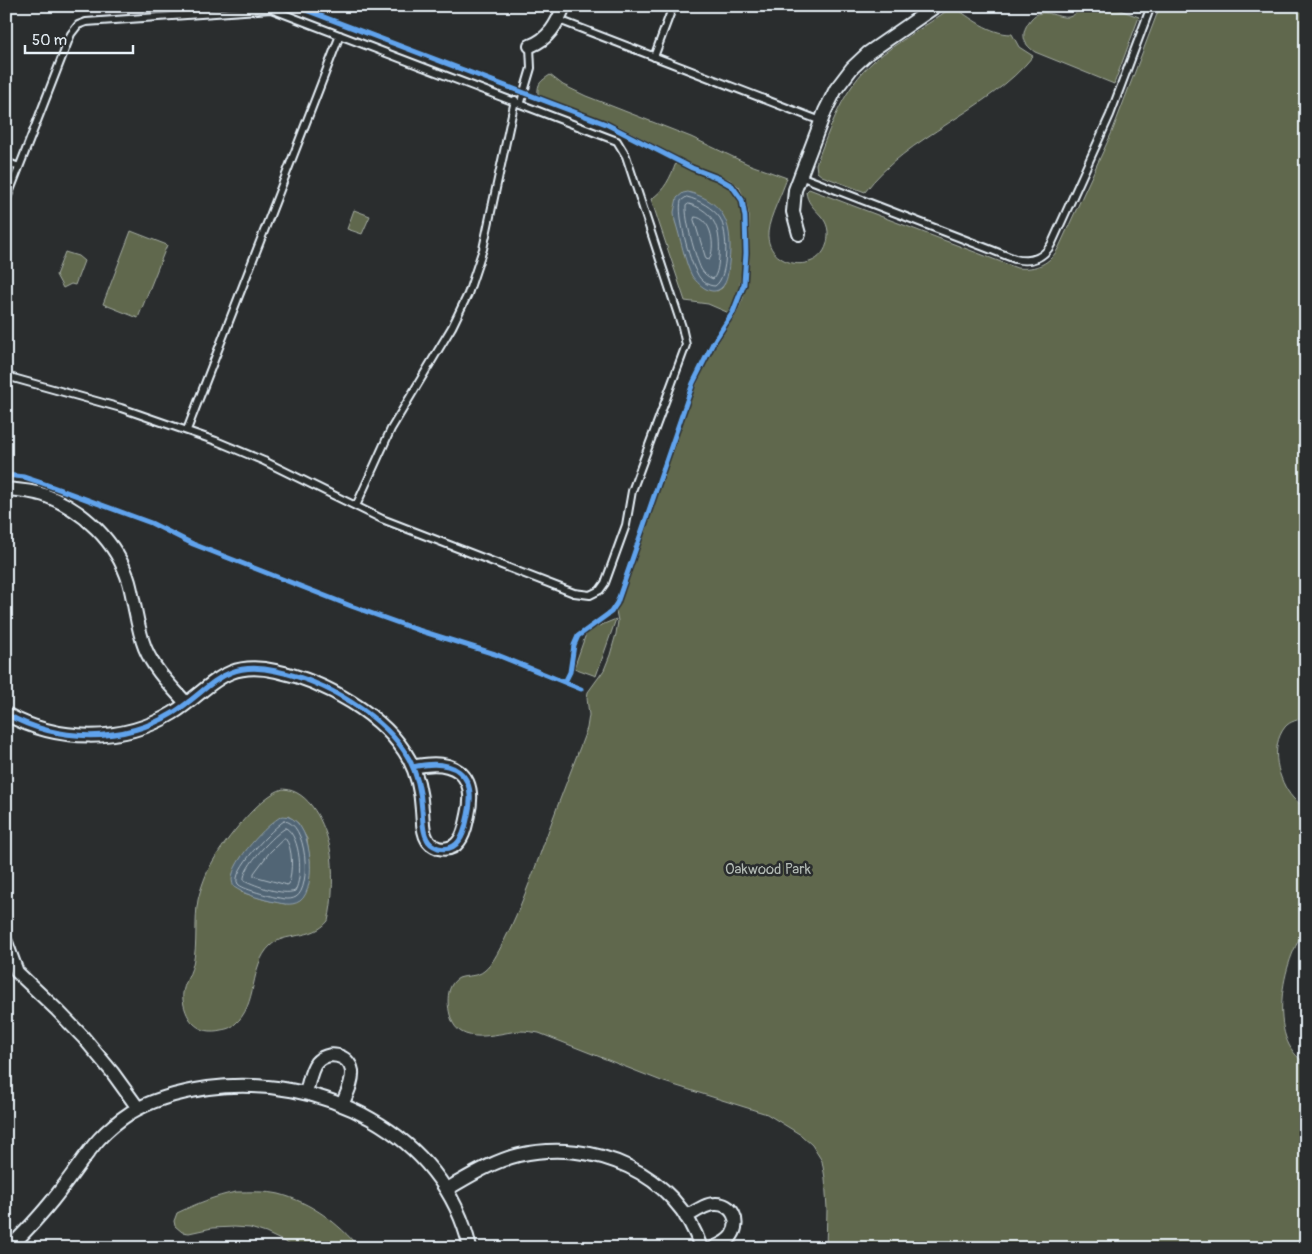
<svg xmlns="http://www.w3.org/2000/svg" width="1312" height="1254" viewBox="0 0 1312 1254" font-family="Pangolin,sans-serif">
  <style>
    .green { fill: #61684e; stroke: #a4aca3; fill-rule: evenodd }
    .water { fill: #516574; stroke: #8d9da9 }
    .lines { fill: none; stroke-linecap: round; stroke-linejoin: round }
    .shore { stroke: #acb9c3; stroke-width: 1 }
    .lane-casing { stroke: #e8f1f8; stroke-width: 10 }
    .street-casing { stroke: #e8f1f8; stroke-width: 16 }
    .lane { stroke: #2a2d2e; stroke-width: 6 }
    .street { stroke: #2a2d2e; stroke-width: 12 }
    .cycleway-casing { stroke: #2a2d2e; stroke-width: 8 }
    .cycleway { stroke: #60a3ed; stroke-width: 5 }
    .labels { text-anchor: middle; dominant-baseline: central; stroke-width: 5; stroke-linejoin: round; paint-order: stroke }
    .park-label { font-size: 15px; fill: #b2bab4; stroke: #2a2d2e }
  </style>
  <rect width="100%" height="100%" fill="#2a2d2e"/>
  <filter id="ink" filterUnits="userSpaceOnUse"><feTurbulence type="fractalNoise" baseFrequency=".02" numOctaves="2"/><feDisplacementMap in="SourceGraphic" scale="10" xChannelSelector="R" yChannelSelector="G"/><feConvolveMatrix kernelMatrix="1 2 1 2 8 2 1 2 1" color-interpolation-filters="sRGB"/></filter>
  <g filter="url(#ink)">
    <!-- green -->
    <path class="green" d="M953 6C970 18 990 34 1012 34L1019 47 1033 56C989 111 907 135 865 192L822 176 817 172 816 164C830 128 843 88 874 61 898 41 927 26 953 6Z
      M1080 6H1109L1139 17 1114 84 1035 52C1028 47 1023 42 1024 33 1025 27 1028 23 1031 19 1043 5 1056 19 1069 17 1075 15 1078 12 1080 6Z
      M1160 6H1306V717C1298 720 1290 721 1285 727 1269 747 1278 781 1293 798 1296 802 1301 804 1306 807V929C1282 959 1266 1041 1306 1063V1248H826L827 1209 825 1178 822 1161 812 1145 801 1135 767 1114 664 1082 539 1033C533 1032 526 1031 520 1031 501 1032 465 1046 453 1023 447 1011 444 985 459 978 467 975 477 977 484 971 492 965 498 952 503 943 526 898 541 850 559 802 568 778 578 753 587 728L589 715 587 698 588 692 604 670 610 655 616 634 618 621 616 611 625 590 693 392 711 353 736 314 743 298 749 263V216L746 202 739 187 730 180 693 165 618 126 538 95C537 83 541 81 550 75L563 85 586 96 691 137 748 164 787 178C782 194 770 215 768 232 765 270 827 277 828 235 829 214 808 211 806 192L809 189 1017 268C1036 270 1050 264 1059 247L1112 132Z
      M676 163 726 185C732 190 736 194 738 200 747 219 744 276 737 296 735 302 731 307 729 313L708 304 685 301 651 199C665 190 670 178 676 163ZM675 220 725 283 722 288 717 291 693 277Z
      M354 210 370 216 362 234 347 229Z
      M131 231 167 245 138 318 103 304Z
      M65 252 78 256 84 261 75 285 71 284 63 288 56 275Z
      M616 619 596 676 574 668 587 631Z
      M283 789C310 790 325 825 330 848 334 866 333 903 328 921 312 941 285 931 270 946 249 966 258 1005 235 1024 231 1028 227 1029 221 1030 200 1035 186 1022 183 1000 181 987 190 977 193 964 198 943 194 921 198 900 201 887 206 873 213 861 225 841 260 795 283 789ZM288 816 298 823 307 839 310 862 286 904 266 900 241 892Z
      M236 1192C250 1192 265 1191 279 1194 310 1202 339 1223 359 1248H297L266 1233 250 1228 234 1227 212 1228 189 1233 182 1232 175 1226 174 1221 177 1213C196 1204 215 1196 236 1192Z"/>
    <!-- water -->
    <path class="water" d="M688 192C727 202 733 228 729 263 728 272 728 282 721 288 711 297 698 284 692 276 685 263 680 236 675 221L674 212 677 198 683 193Z
      M282 816C313 814 318 889 300 901 291 907 280 903 270 901 258 898 244 894 234 887 233 886 232 881 232 879 232 861 267 824 282 816Z"/>
    <g class="lines">
      <!-- shore -->
      <path class="shore" d="M687 197C699 200 713 208 720 218 728 232 729 277 715 286 707 286 700 280 697 273 689 261 677 214 681 201Z
        M689 204C716 211 721 232 719 257 718 265 718 273 713 279 708 277 704 274 701 269 695 256 685 220 686 206Z
        M695 217C712 218 716 248 709 260L706 259 694 220Z
        M284 821C307 821 312 888 296 897 289 901 281 898 274 897 267 895 242 889 238 884 229 872 274 827 284 821Z
        M286 828C301 837 303 877 295 891 283 896 256 886 244 880 242 868 275 833 286 828Z
        M285 838C294 849 292 871 289 884L287 885 254 876V873L269 853Z"/>
      <!-- lane casing -->
      <g class="lane-casing">
        <path id="lane" d="M559 20 821 121
          M654 57 673 6
          M521 102 531 68 530 46
          M6 162 19 167
          M800 176 1015 259C1031 263 1044 258 1052 243L1110 115 1151 6
          M6 201 71 34 78 25 86 22 271 9 617 141 626 156 682 327 686 345 632 491 626 525 605 583 600 590 590 595 574 593 382 519 264 461 216 441 121 408 6 376
          M187 430 340 35
          M356 506 391 429 452 327 468 294 483 249 515 100"/>
      </g>
      <!-- street casing -->
      <g class="street-casing">
        <path id="street" d="M530 46C549 39 557 24 564 6
          M799 234 793 212 795 190 825 111 836 89 852 68 868 53 936 6
          M6 489C19 490 32 491 44 495 83 509 117 542 129 582 135 604 137 628 145 648 154 670 171 686 186 703
          M6 714C57 742 122 744 173 713 211 689 223 659 276 671 324 681 385 715 409 759 417 774 421 792 422 810 423 819 422 831 427 839 429 844 433 846 438 848 447 850 454 848 459 841 465 834 466 823 468 815 478 772 452 758 413 767
          M6 942 17 972 57 1010 83 1037 112 1072 138 1108
          M306 1092C309 1083 310 1071 316 1063 327 1050 349 1054 352 1071 353 1083 346 1095 342 1105
          M447 1189C470 1176 493 1161 519 1155 592 1138 677 1172 701 1248
          M686 1217C695 1212 705 1204 715 1204 732 1203 741 1221 732 1235 728 1242 720 1245 713 1248
          M9 1248C28 1229 46 1210 62 1188 86 1157 95 1136 130 1113 153 1099 181 1092 208 1088 319 1073 444 1132 470 1248"/>
      </g>
      <!-- lane -->
      <use href="#lane" class="lane"/>
      <!-- street -->
      <use href="#street" class="street"/>
      <!-- cycleway casing -->
      <g class="cycleway-casing">
        <path id="cycleway" d="M295 6 606 124 692 168 718 178 732 186 742 200 745 217 746 253 744 284 733 312 713 343 693 383 617 603 611 612 578 636 574 645 570 672 565 682
          M6 475 24 477 42 483 151 523 193 544 351 606 418 630 495 654 581 689
          M6 714C57 742 122 744 173 713 211 689 223 659 276 671 324 681 385 715 409 759 417 774 421 792 422 810 423 819 422 831 427 839 429 844 433 846 438 848 447 850 454 848 459 841 465 834 466 823 468 815 478 772 452 758 413 767"/>
      </g>
      <!-- cycleway -->
      <use href="#cycleway" class="cycleway"/>
    </g>
  </g>
  <g class="labels">
    <!-- park labels -->
    <g class="park-label">
      <text x="768" y="869">Oakwood Park</text>
    </g>
  </g>
  <!-- margin -->
  <rect width="1312" height="1254" fill="none" stroke="#2a2d2e" stroke-width="25"/>
  <rect x="12" y="12" width="1287" height="1229" fill="none" stroke="#e8f1f8" stroke-width="2" filter="url(#ink)"/>
  <!-- scale -->
  <path d="M25 45v8h108v-8" fill="none" stroke="#e8f1f8" stroke-width="2.5"/>
  <text x="32" y="45" font-size="15" fill="#e8f1f8" stroke="#2a2d2e" stroke-width="4" paint-order="stroke">50 m</text>
</svg>
